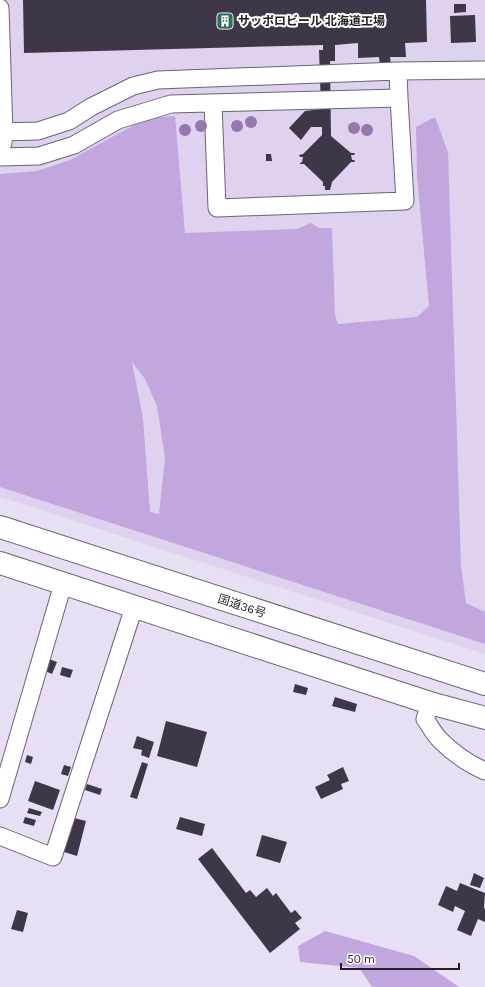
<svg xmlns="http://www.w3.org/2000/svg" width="485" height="987" viewBox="0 0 485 987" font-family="Karla,'Noto Sans JP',sans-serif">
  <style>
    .built { fill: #dfd2ee }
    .green { fill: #c1a7dd; fill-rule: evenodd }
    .building { fill: #3f3748 }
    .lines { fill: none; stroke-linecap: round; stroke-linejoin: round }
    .minor-casing { stroke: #6b6375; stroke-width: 19 }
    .highway-casing { stroke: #6b6375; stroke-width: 24 }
    .minor { stroke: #fff; stroke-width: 17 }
    .highway { stroke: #fff; stroke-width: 22 }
    .tree { fill: #9578ae }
    .labels { text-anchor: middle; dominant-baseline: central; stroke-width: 4; stroke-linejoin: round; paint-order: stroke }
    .poi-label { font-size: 12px; font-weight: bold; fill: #211e25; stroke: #fff; text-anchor: start }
    .street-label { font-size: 12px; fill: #211e25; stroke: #fff }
  </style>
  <rect width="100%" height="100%" fill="#e9dff4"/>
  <!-- built -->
  <path class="built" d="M0 0H485V654L0 497Z"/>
  <!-- green -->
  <path class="green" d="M175 116 185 233 297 229 311 223 319 228H332L335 315 338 324 417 317 429 306 417 176 416 127 435 117 448 152 461 566 466 603 485 612V644L0 487V174L37 171 70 160 147 118ZM132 362 145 379 157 406 165 458 159 514 150 512 143 419Z
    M325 931 414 956 459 987H372L359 968 300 962 298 946Z"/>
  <!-- building -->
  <path class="building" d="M23 0H426L427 42 405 43 406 57H390L391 64 380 65 379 57 358 58V43L335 45V61H330L331 136 351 153H355L354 155H351L352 160H355L354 162H351L332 182 330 190H325V186H323V182L304 164H300V163L302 162 303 157H300L299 155 303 154 322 135V127H311L301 140 289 128 305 111 321 109 319 50H323V45L24 53Z
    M454 4H466V12L454 13Z
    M475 15 476 42 451 43 450 16Z
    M266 154H271L272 161H266Z
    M49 659 57 662 52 674 45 671Z
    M62 667 73 670 70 678 60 675Z
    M295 684 308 688 306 695 293 692Z
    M335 697 357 704 355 712 332 706Z
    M166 721 207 732 197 767 157 756Z
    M137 736 154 742 149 758 141 755 142 750 133 748Z
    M27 755 33 757 31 764 25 762Z
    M142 762 148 764 137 799 130 797Z
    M64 765 71 767 68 776 61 774Z
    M343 767 349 781 341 784 343 789 321 799 315 787 330 780 327 775Z
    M35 781 60 790 53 810 28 801Z
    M87 784 102 789 100 795 85 790Z
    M29 808 42 812 40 816 27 813Z
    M25 817 36 820 34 826 23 823Z
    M180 817 205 824 202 836 176 829Z
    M74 818 86 821 77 856 64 852Z
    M262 835 287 842 280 863 256 856Z
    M212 848 246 893 250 890 256 897 267 888 273 896 276 893 291 913 295 910 302 918 295 923 300 929 270 953 198 859Z
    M474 873 484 878 480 888 470 885Z
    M460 883 485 893 484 908 485 909V922L478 919 471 936 457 930 465 911 455 906 453 912 438 905 446 886 457 891Z
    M17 910 28 913 23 932 11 929Z"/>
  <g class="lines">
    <!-- minor casing -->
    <g class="minor-casing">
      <path id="minor" d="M0 8 4 132 3 143
        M213 103 217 208 405 201 399 98
        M0 132 38 131 69 121 91 107 133 86 158 80 398 71 485 70
        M0 157 39 156 74 145 118 120 171 104 399 98 398 71
        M430 703 425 719C430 726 434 734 440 740 452 752 469 764 485 771
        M0 799 63 584
        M0 836 53 857 134 607"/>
    </g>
    <!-- highway casing -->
    <g class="highway-casing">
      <path id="highway" d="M0 527 485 684
        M0 563 430 703 485 718"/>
    </g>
    <!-- minor -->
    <use href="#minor" class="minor"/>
    <!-- highway -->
    <use href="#highway" class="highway"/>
  </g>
  <!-- trees -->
  <g class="tree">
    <circle cx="251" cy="122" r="6"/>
    <circle cx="201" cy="126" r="6"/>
    <circle cx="237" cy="126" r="6"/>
    <circle cx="354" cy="128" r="6"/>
    <circle cx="185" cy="130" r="6"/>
    <circle cx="367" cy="130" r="6"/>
  </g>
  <!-- icons -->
  <defs>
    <g id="building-square" transform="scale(0.9)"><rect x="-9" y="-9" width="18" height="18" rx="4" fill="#306c57" stroke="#fff"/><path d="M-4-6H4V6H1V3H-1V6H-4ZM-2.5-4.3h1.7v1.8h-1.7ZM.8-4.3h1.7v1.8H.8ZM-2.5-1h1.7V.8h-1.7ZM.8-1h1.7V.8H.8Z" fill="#fff"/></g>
  </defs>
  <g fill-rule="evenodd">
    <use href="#building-square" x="225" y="21"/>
  </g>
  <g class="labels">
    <!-- poi labels -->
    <g class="poi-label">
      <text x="238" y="21">サッポロビール 北海道工場</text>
    </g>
    <!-- street labels -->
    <g class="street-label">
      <text transform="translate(242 606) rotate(18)">国道36号</text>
    </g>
  </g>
  <!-- scale -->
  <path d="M341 963v6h118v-6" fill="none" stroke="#211e25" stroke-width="2"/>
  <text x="347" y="963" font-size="12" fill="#211e25" stroke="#ffffff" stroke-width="3" paint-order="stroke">50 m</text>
</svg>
